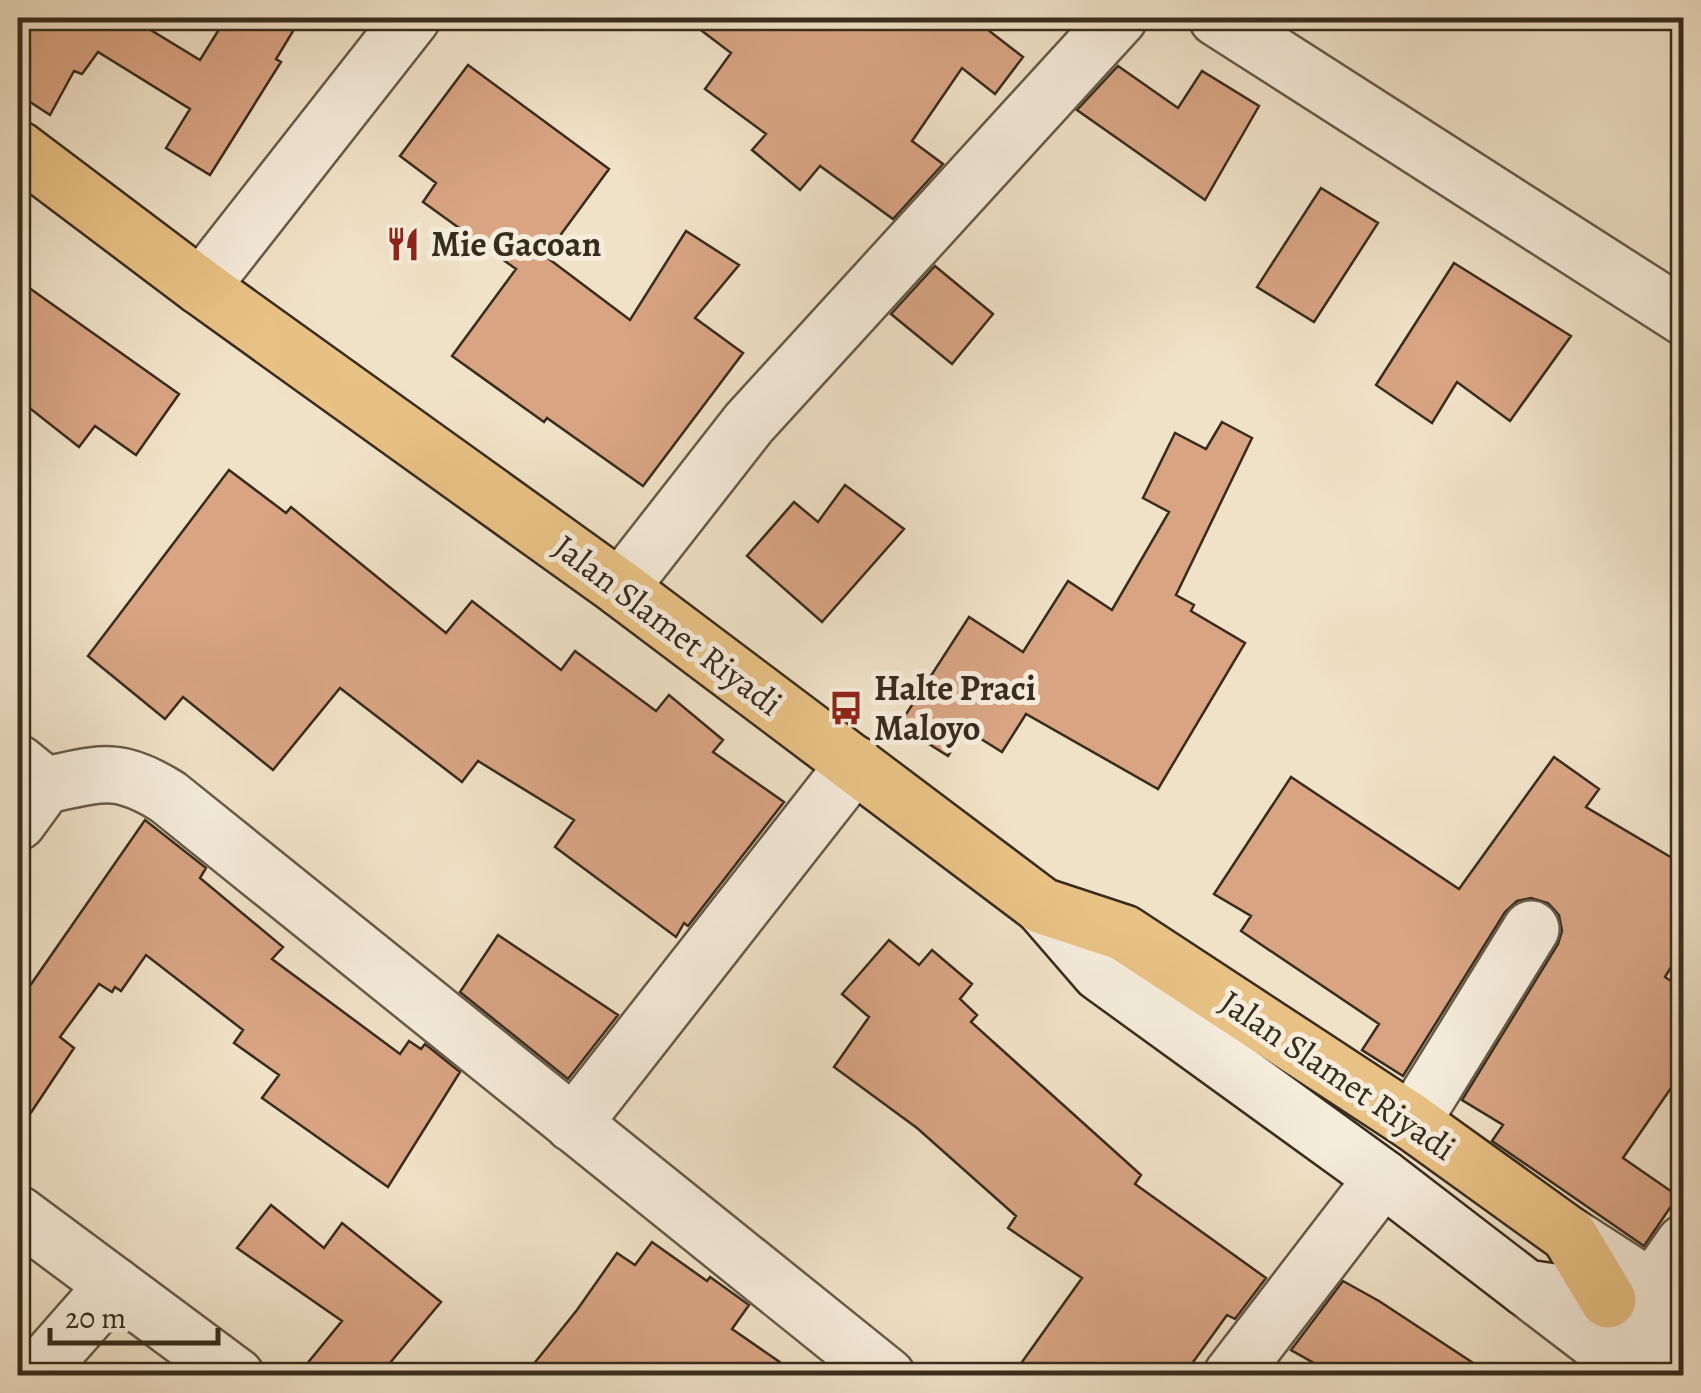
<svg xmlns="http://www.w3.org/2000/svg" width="1701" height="1393" viewBox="0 0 1701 1393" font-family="Alegreya,serif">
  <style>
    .building { fill: #d8a482; stroke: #382c1d; stroke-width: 2.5 }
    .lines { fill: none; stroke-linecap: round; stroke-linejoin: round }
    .minor-casing { stroke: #665a48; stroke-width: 60 }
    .tertiary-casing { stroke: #665a48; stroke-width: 60 }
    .secondary-casing { stroke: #382c1d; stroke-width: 60 }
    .primary-casing { stroke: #382c1d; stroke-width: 60 }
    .minor { stroke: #f5ecdb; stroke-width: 55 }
    .tertiary { stroke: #f5ecdb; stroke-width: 55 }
    .secondary { stroke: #f5ecdb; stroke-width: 55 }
    .primary { stroke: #e8c184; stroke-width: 55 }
    .labels { text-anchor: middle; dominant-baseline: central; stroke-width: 10; stroke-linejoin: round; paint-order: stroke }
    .poi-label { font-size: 35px; font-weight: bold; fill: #382c1d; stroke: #f5ecdb; text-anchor: start }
    .street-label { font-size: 35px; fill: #382c1d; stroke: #f5ecdb }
  </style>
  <rect width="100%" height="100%" fill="#f0e2c7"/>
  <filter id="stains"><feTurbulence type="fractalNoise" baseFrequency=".002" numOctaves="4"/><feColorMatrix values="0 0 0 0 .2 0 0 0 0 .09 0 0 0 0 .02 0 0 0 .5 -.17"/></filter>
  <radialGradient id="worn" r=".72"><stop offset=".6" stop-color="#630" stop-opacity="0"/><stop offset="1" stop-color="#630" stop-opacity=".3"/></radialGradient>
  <!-- building -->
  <path class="building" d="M18 18H131L200 60 226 18H301L276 59 281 62 210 175 166 148 190 109 98 52 82 74 74 71 50 115 18 94Z
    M685 18H996L988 30 1023 57 995 94 962 68 912 141 943 164 893 219 820 166 800 190 752 150 766 134 705 89 731 53Z
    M468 65 609 169 545 256 630 320 686 231 739 265 695 318 743 353 643 486 547 418 544 422 452 356 516 269 423 202 436 183 400 156Z
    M1118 66 1178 108 1202 71 1259 106 1205 200 1077 110Z
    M1321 188 1378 223 1314 322 1257 287Z
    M1454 263 1571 336 1510 421 1457 382 1432 423 1376 385Z
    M935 266 993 314 952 364 891 314Z
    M18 280 179 394 136 455 95 426 79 447 18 399Z
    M1222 422 1252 438 1176 595 1194 605 1191 611 1245 643 1158 789 1026 714 1002 752 965 729 948 756 899 725 969 617 1023 652 1068 581 1112 610 1169 512 1143 498 1175 433 1206 449Z
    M229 470 286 513 291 507 446 633 472 601 561 670 575 651 656 711 669 695 723 740 713 752 784 802 688 926 684 923 676 937 555 847 574 820 478 761 462 782 340 688 273 770 183 697 165 719 88 656Z
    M845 485 904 529 822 622 747 556 794 502 818 522Z
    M1554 757 1599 789 1586 807 1684 865V946L1665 977 1684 990V1069L1623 1158 1678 1196 1644 1246 1492 1141 1503 1125 1462 1100 1558 944 1562 931 1559 915 1548 903 1531 898 1517 901 1505 912 1403 1076 1362 1050 1379 1024 1241 931 1251 916 1214 894 1291 777 1459 889Z
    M145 820 206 868 200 878 283 947 272 959 400 1054 409 1041 421 1049 425 1044 460 1072 388 1187 262 1098 279 1075 234 1043 243 1030 146 955 121 991 115 987 112 992 99 984 60 1037 74 1048 18 1132V1003Z
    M498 935 618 1015 568 1079 460 992Z
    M889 940 919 965 932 950 972 984 960 999 977 1015 971 1022 1141 1175 1135 1184 1266 1278 1235 1319 1227 1315 1183 1376H1012L1082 1278 1008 1228 1016 1216 917 1128 834 1067 869 1017 842 994Z
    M271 1205 324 1248 342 1223 441 1302 379 1376H297L342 1321 237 1248Z
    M652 1242 707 1281 710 1277 749 1305 732 1329 800 1376H524L577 1310 617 1253 635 1265Z
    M1343 1281 1379 1301 1493 1376H1337L1291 1350Z"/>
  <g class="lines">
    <!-- minor casing -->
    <g class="minor-casing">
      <path id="minor" d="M1217 18 1684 317
        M201 287 412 18
        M620 588 749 423 1119 18
        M18 763 45 785C101 774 117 765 168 797L887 1376
        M18 822 45 785
        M1412 1122 1531 929
        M573 1124 855 764
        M18 1214 236 1376
        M1653 1287 1684 1243
        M34 1376 114 1285
        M1231 1376 1383 1178"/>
    </g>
    <!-- tertiary casing -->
    <g class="tertiary-casing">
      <path id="tertiary" d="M1569 1235 1684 1309
        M1526 1288 1641 1376"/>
    </g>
    <!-- secondary casing -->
    <g class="secondary-casing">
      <path id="secondary" d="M1042 906 1100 973 1383 1178 1526 1288 1608 1300 1684 1355"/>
    </g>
    <!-- primary casing -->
    <g class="primary-casing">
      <path id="primary" d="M18 149 201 287 620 588 1042 906 1124 933 1412 1122 1569 1235 1608 1300"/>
    </g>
    <!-- minor -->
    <use href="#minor" class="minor"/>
    <!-- tertiary -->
    <use href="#tertiary" class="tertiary"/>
    <!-- secondary -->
    <use href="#secondary" class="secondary"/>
    <!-- primary -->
    <use href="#primary" class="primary"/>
  </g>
  <!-- icons -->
  <defs>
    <g id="restaurant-bare" transform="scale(2.7)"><path d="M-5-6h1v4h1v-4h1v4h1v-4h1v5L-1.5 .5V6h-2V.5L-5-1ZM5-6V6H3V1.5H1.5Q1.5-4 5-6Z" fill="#8f2418" stroke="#f5ecdb" stroke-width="2.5" paint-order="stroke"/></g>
    <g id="bus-bare" transform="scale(2.7)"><path d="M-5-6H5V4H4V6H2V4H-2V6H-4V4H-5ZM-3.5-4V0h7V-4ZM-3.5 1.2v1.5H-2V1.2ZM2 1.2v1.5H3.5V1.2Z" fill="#8f2418" stroke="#f5ecdb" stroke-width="2.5" paint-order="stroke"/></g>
  </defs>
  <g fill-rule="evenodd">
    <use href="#restaurant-bare" x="403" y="244"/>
    <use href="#bus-bare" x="846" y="708"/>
  </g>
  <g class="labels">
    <!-- poi labels -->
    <g class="poi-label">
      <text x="431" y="244">Mie Gacoan</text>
      <text x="874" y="688">Halte Praci<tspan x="874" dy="40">Maloyo</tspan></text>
    </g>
    <!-- street labels -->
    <g class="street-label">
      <text transform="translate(668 625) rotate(37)">Jalan Slamet Riyadi</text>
      <text transform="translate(1338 1075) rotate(34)">Jalan Slamet Riyadi</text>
    </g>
  </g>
  <!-- margin -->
  <rect width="1701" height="1393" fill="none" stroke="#f0e2c7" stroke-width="60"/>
  <rect x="20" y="20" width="1661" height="1353" fill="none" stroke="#382c1d" stroke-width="5"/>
  <rect x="30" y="30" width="1641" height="1333" fill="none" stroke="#382c1d" stroke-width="2.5"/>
  <!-- scale -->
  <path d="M50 1328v15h168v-15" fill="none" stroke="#382c1d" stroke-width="5"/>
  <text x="65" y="1328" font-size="30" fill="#382c1d" stroke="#f5ecdb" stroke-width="8" paint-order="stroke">20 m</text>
  <rect width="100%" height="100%" filter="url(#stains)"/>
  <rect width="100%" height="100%" fill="url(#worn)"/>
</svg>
